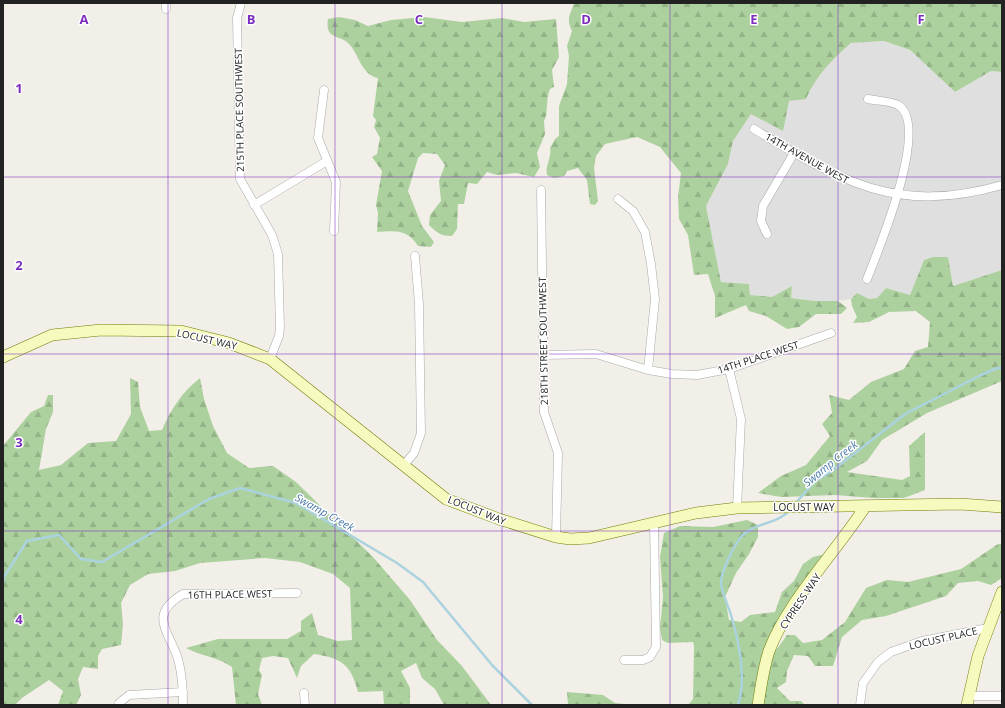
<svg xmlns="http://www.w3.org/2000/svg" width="1005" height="708" viewBox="0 0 1005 708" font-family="'Open Sans',sans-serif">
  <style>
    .residential { fill: #e0dfdf }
    .forest { fill: url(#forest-firs) }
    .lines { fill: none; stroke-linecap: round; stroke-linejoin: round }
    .stream { stroke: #aad3df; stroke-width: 2.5 }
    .street-casing { stroke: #a9a9a9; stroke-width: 9 }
    .secondary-casing { stroke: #707d05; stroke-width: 12 }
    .street { stroke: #fff; stroke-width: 8 }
    .secondary { stroke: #f7fabf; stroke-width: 11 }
    .grid { fill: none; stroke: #7b2cbf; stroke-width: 1; stroke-opacity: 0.55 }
    .labels { text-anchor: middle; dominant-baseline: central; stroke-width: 3; stroke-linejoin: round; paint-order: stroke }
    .street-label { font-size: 10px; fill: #222; stroke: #fff }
    .water-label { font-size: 11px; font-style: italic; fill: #4a7aab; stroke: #fff }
    .grid-label { font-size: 13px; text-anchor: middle; font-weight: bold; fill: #7b2cbf; stroke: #fff; stroke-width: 3; stroke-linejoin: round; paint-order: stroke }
  </style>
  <defs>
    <pattern id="forest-firs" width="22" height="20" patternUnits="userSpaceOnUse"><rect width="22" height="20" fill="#add19e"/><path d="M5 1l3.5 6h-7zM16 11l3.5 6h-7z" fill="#95b388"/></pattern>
  </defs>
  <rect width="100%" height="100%" fill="#f2efe9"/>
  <!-- residential -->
  <path class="residential" d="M884 41 910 50 955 92 991 71 1002 72V270L953 286 948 257 924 260 910 295 886 288 877 298 869 299 857 294 851 299 838 301H815L791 298 792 286 772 297 750 295 749 284 721 282 706 206 728 164 733 141 751 113 789 101 806 98 811 87 825 68 851 43Z"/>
  <!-- forest -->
  <path class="forest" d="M574 3H1002V72L991 71 955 92 910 50 884 41 851 43C833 59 816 75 806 99L789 101 783 131 751 114 733 141 728 164 706 206 721 282 749 284 750 295 772 297 792 286 791 298 815 301H838L847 308 841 314H816L799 327 787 329 766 316 749 311 746 305 715 318V296L708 274 694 275 688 235 679 219 678 197 681 173 660 147 637 137 605 144 596 156 594 168 598 201 595 205 590 204 587 180 578 168 567 171 564 176 554 178 547 175C545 165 552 157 550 148L555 139 559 136V106L567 84 569 56 567 46 572 31C566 19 570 15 574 3Z
    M339 17 355 20 368 26 391 20 424 17 462 22 502 18 524 22 556 19 559 57 552 70 554 87 550 89 548 95 546 116 544 121 545 134 537 153 540 167 534 177 516 173 497 175 487 172 477 184 468 183 464 204H458L457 229 452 236C441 236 437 233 429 225L430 215 441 201 439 181 445 165 437 154 423 153 418 158 408 191 422 226 434 242 431 247 418 246C407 229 396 231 377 232L378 213 376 205 382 171 372 157 377 154 380 138 374 127 376 120 373 116 378 78C361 75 359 53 348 43 343 38 336 38 331 34 327 30 327 24 328 19Z
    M933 257H948L953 286 1002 270V381L927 413 882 440 867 461 847 472 902 480 910 476 909 446 925 432V490L904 498H873L835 495 781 497 758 493 781 476 806 465 830 436 822 424 832 413 829 395 849 400 871 382 904 369 915 351 928 347 930 322 916 311 889 312 869 322 853 323 857 317 852 306 851 299 857 293 869 299 877 298 886 288 910 295 924 260Z
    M130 378 138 382 140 407 149 431 162 430C171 409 182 392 200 378L204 399 213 426 227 453 249 468 273 466 296 482 373 557 410 600 437 640 462 666 491 705H444L435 689 422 678 416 663 401 671 410 688V705H384L383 691 358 692C351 664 341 658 314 654L301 666 297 678 288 658 273 656 262 658 259 670 262 675 258 694 262 705H236L232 667C218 657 201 656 186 648L218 639H287L301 631V621L312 613 318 635 338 641 352 640 350 588 333 574 300 562 265 558 200 563 175 571 148 574 130 585 121 603 123 624 121 645 102 649 98 656V669L83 667 78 679 81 695 76 705H58L63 691 49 680 22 698 15 705H3V446L31 412 44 406 48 395H53V412L46 429 39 470 61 465 88 443 116 441 131 414Z
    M747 520 758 525V537L749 554 736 573 725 597 729 620 741 622 750 615 775 612 782 592 794 581 803 564 813 557 825 554 790 603 753 705H678H688L693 699 694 646 693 642 668 643 662 640 660 628 663 597 660 557 664 533 680 526 713 527Z
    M998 544H1002V578L991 585 978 581 958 583 946 596 886 616 862 620 842 637 833 666H815L808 656 794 655 787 671 786 682 777 688 790 701H801L805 705H763L764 688 774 653 787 635H795L803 643 822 640 845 622 866 588 887 580 908 582 961 569Z
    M567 692 603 695 615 703 632 705H568Z"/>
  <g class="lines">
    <!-- stream -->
    <path class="stream" d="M795 504 814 482 832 471 905 414 981 375 997 368H1002
      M3 583 4 577 27 541 59 535 81 559 102 562 209 499 240 488 296 503 397 563 423 582 492 665 532 705
      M738 705C747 677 739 642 731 615 728 605 722 593 721 583 721 571 734 545 742 536 754 523 777 524 789 511"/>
    <!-- street casing -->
    <g class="street-casing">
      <path id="street" d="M166 3V9
        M241 3 237 18 240 179 272 235 278 254 280 328 279 336 270 359
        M324 90 318 138 336 182 334 231
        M754 129C842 182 897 215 1002 185
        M541 190 544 412 558 453 556 537
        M618 199 633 211 645 232 651 264 655 299 648 370
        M254 205 327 161
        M767 234 761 221 763 206 794 153
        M867 279C878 251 931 125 898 105 891 101 877 101 868 99
        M543 355 596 354 648 370 672 374 697 375 729 369 831 333
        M729 369 741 419 737 508
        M404 465 414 453 421 433 419 304 415 256
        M624 660H643L650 657 656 647 654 522
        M304 693 305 705
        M969 696H1002
        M119 703 129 695 183 692
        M183 705C183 690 182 671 177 656 167 629 149 614 183 594L297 593
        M860 705 863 683 878 662 891 652 922 641 988 628"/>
    </g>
    <!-- secondary casing -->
    <g class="secondary-casing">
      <path id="secondary" d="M3 357 52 335 101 330 181 331 229 343 270 359 446 499 499 519 556 537 570 539 589 538 696 513 737 508 960 504 1002 507
        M758 705C761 687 763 669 769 651 788 601 835 553 865 507
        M967 705 978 656 1002 592"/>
    </g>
    <!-- street -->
    <use href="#street" class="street"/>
    <!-- secondary -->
    <use href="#secondary" class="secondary"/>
  </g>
  <!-- grid -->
  <path class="grid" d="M168 3V705M335 3V705M502 3V705M670 3V705M838 3V705M3 177H1002M3 354H1002M3 531H1002"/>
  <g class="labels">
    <!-- street labels -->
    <g class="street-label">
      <text transform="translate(239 110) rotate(-91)">215TH PLACE SOUTHWEST</text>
      <text transform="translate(807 158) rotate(29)">14TH AVENUE WEST</text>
      <text transform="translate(207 339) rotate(13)">LOCUST WAY</text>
      <text transform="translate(543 341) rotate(-91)">218TH STREET SOUTHWEST</text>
      <text transform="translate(758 357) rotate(-18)">14TH PLACE WEST</text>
      <text x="804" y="507">LOCUST WAY</text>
      <text transform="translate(477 510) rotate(22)">LOCUST WAY</text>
      <text transform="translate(230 594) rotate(-1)">16TH PLACE WEST</text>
      <text transform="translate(800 601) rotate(-56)">CYPRESS WAY</text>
      <text transform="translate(943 638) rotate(-13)">LOCUST PLACE</text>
    </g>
    <!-- water labels -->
    <g class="water-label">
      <text transform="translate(830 463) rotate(-39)">Swamp Creek</text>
      <text transform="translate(325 512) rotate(29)">Swamp Creek</text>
    </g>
  </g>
  <g class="grid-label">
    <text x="84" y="24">A</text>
    <text x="251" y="24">B</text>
    <text x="419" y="24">C</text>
    <text x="586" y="24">D</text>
    <text x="754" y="24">E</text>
    <text x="921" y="24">F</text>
    <text x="19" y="93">1</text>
    <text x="19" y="270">2</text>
    <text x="19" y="447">3</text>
    <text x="19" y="624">4</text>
  </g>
  <!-- border -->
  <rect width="1005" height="708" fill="none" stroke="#222222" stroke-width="8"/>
</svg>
